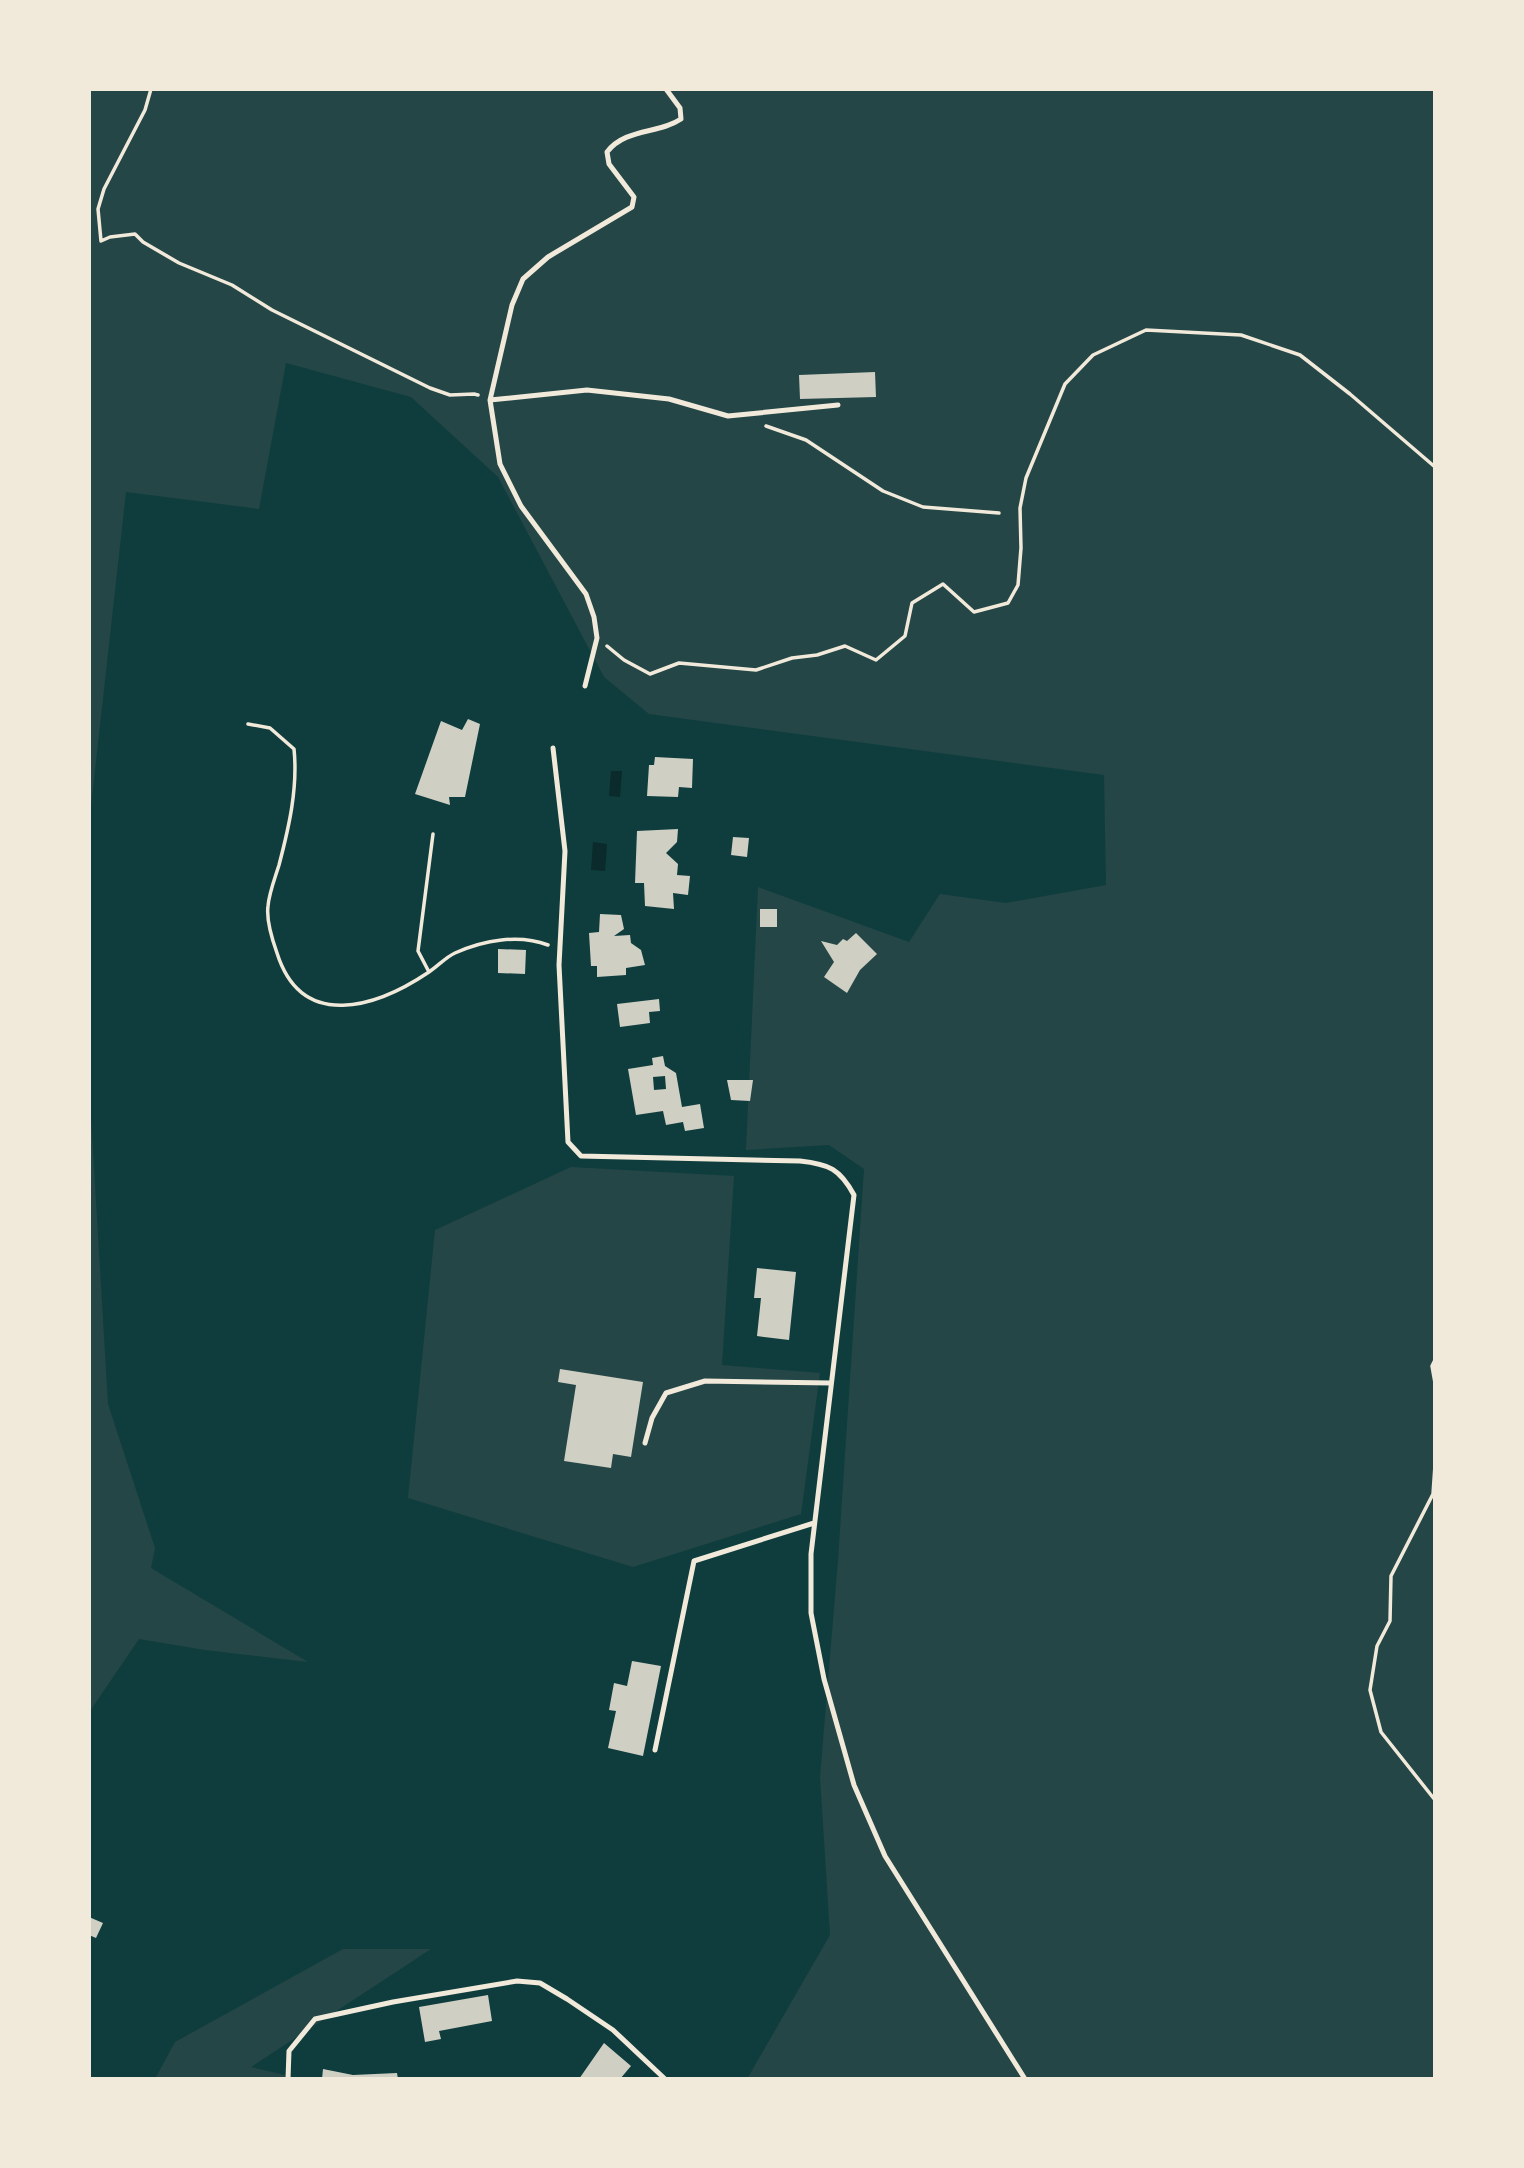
<svg xmlns="http://www.w3.org/2000/svg" width="1524" height="2168" viewBox="0 0 1524 2168" font-family="Mulish,sans-serif">
  <style>
    .green { fill: #244646 }
    .water { fill: #0a2a2b }
    .building { fill: #cfcfc3; fill-rule: evenodd }
    .lines { fill: none; stroke-linecap: round; stroke-linejoin: round }
    .path { stroke: #f1e9da; stroke-width: 3.5 }
    .service { stroke: #f1e9da; stroke-width: 5 }
  </style>
  <rect width="100%" height="100%" fill="#0f3d3e"/>
  <!-- green -->
  <path class="green" d="M89 89H1435V2079H747L830 1935 820 1777 838 1560 864 1169 829 1145 746 1150 758 887 909 942 940 894 1006 903 1106 885 1104 775 649 714 604 677 498 477 411 397 286 363 259 509 126 492 91 806 89 855Z
    M89 1083 108 1404 155 1548 151 1568 308 1662 205 1650 139 1639 90 1711Z
    M571 1167 734 1176 722 1365 820 1373 801 1514 633 1567 408 1498 435 1230Z
    M343 1949H431L251 2067 302 2079H155L175 2042Z"/>
  <!-- water -->
  <path class="water" d="M611 771H622L620 797 609 796Z
    M593 842 607 844 605 871 591 870Z"/>
  <!-- building -->
  <path class="building" d="M875 372 876 397 800 399 799 375Z
    M468 719 480 724 465 797H449L450 805 415 794 441 721 462 730Z
    M655 757 693 759 692 788 679 787 678 797 647 796 649 765H654Z
    M678 829 677 842 666 853 678 864 677 875 690 876 688 895 673 893 674 909 645 906 644 883H635L637 831Z
    M733 837 749 838 747 857 731 855Z
    M760 909H777V927H760Z
    M600 914 621 915 624 929 614 936 630 935 631 943 641 950 645 965 626 968V975L597 977V966H591L589 933 599 932Z
    M856 933 877 954 860 970 847 993 824 977 834 962 821 941 837 945 843 939 847 941Z
    M498 949 526 950 525 974 498 973Z
    M659 999 660 1011 649 1012 650 1023 620 1027 617 1004Z
    M663 1056 665 1066 676 1073 682 1107 700 1104 704 1128 685 1131 683 1122 666 1125 663 1111 636 1115 628 1069 653 1065 652 1058ZM665 1076 666 1089 654 1090 653 1077Z
    M727 1080H753L750 1101 731 1100Z
    M757 1268 796 1272 789 1340 757 1336 761 1298H754Z
    M560 1369 643 1382 631 1457 613 1454 611 1468 564 1461 576 1385 558 1382Z
    M632 1661 661 1666 643 1756 608 1748 616 1711 609 1710 614 1683 627 1686Z
    M89 1917 103 1923 96 1938 89 1935Z
    M488 1995 492 2021 439 2031 441 2039 425 2042 419 2007Z
    M604 2043 631 2066 620 2079H579Z
    M323 2069 353 2075 397 2073 398 2079H322Z"/>
  <g class="lines">
    <!-- path -->
    <path class="path" d="M151 89 145 110 104 189 98 209 101 241 110 237 135 234 143 242 179 263 232 285 272 310 430 388 450 395 474 394 478 395
      M766 426 806 440 883 491 923 507 999 513
      M607 646 624 660 650 674 679 663 756 670 792 658 817 655 845 646 876 660 905 636 912 603 943 584 974 612 1008 603 1018 585 1021 548 1020 508 1026 478 1065 384 1093 355 1146 330 1241 335 1300 355 1350 394 1435 467
      M248 724 270 728 294 749C298 788 289 827 279 865 275 878 269 893 268 906 266 921 272 939 277 953 302 1032 377 1007 429 972 438 966 446 957 455 953 484 940 519 934 548 945
      M429 972 418 951 433 834
      M1435 1360 1432 1366 1435 1383
      M1435 1465 1433 1494 1391 1576 1390 1621 1377 1646 1370 1690 1381 1732 1435 1800"/>
    <!-- service -->
    <path class="service" d="M490 400 587 390 669 399 728 416 838 405
      M585 686 597 638 594 617 586 594 521 506 500 464 490 400 512 305 523 279 548 257 632 207 634 197 609 164 607 152C625 128 659 134 681 119L680 108 666 89
      M553 748 565 851 559 965 568 1142 581 1156 800 1161C829 1164 840 1169 854 1195L811 1554V1613L824 1679 854 1785 885 1856 1025 2079
      M645 1443 652 1418 666 1393 705 1381 831 1383
      M655 1750 694 1561 814 1523
      M288 2079 289 2051 315 2019 393 2002 517 1981 540 1983 567 1999 613 2030 665 2079"/>
  </g>
  <!-- border -->
  <rect width="1524" height="2168" fill="none" stroke="#f1e9da" stroke-width="182"/>
</svg>
